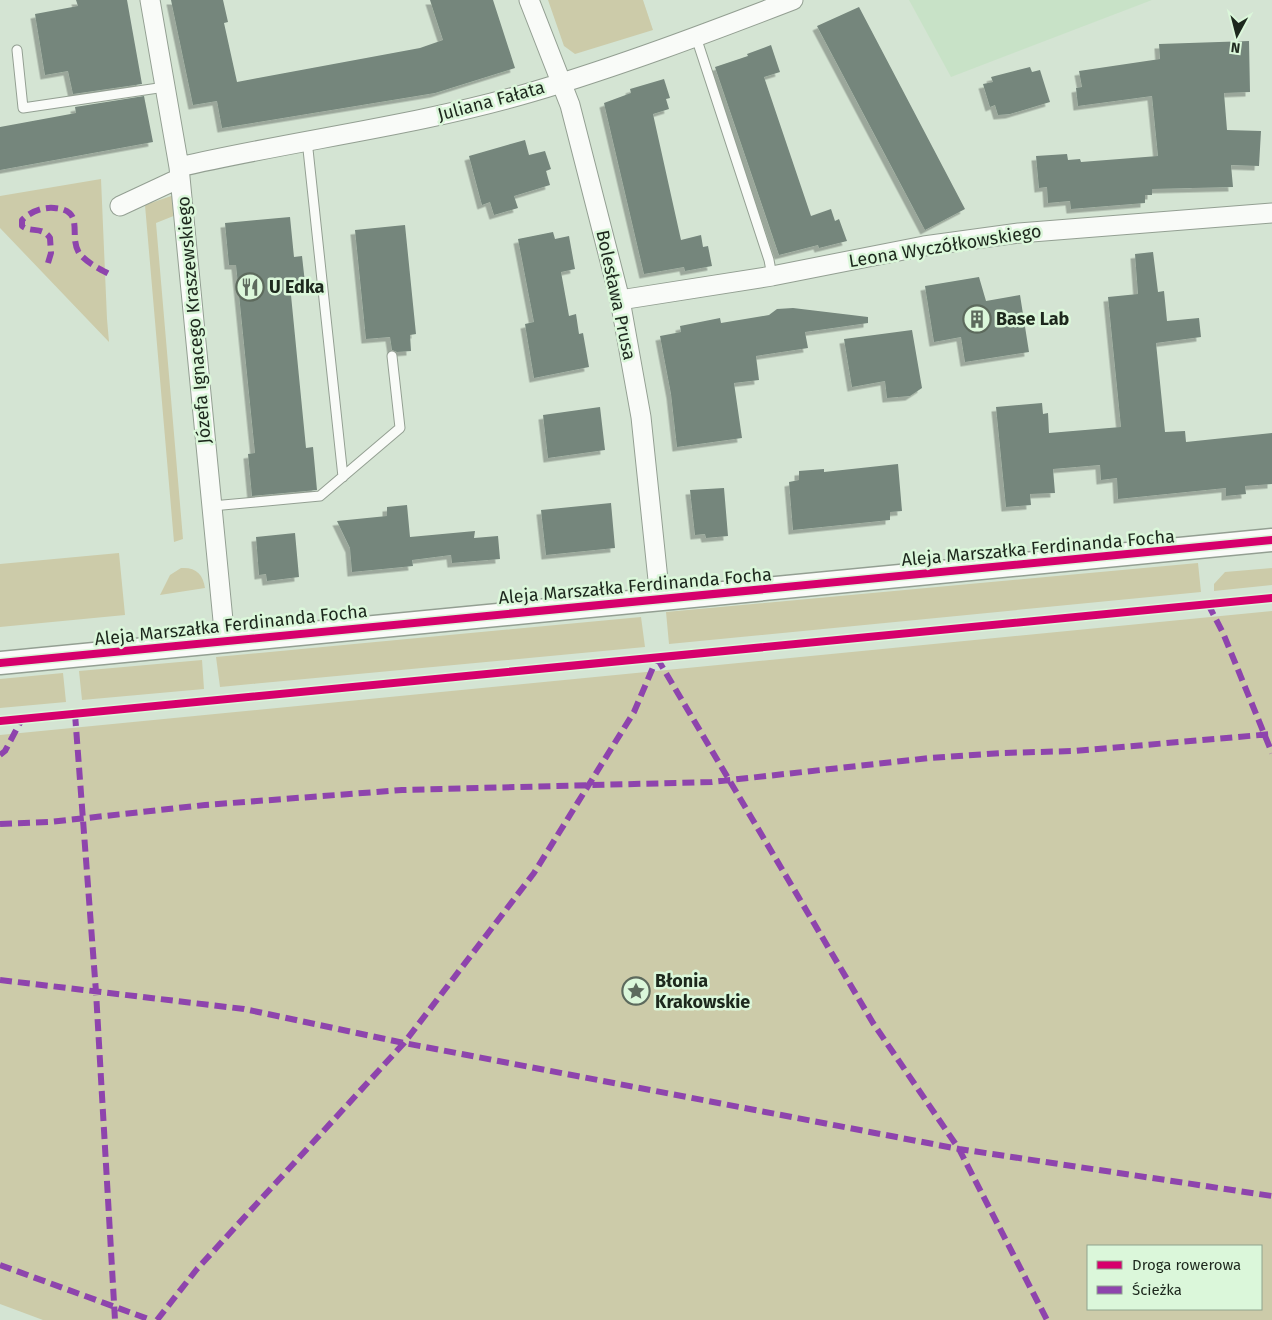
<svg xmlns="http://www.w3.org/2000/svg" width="1272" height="1320" viewBox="0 0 1272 1320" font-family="'Fira Sans',sans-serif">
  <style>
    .built { fill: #c8e2c7 }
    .green { fill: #cccba9; fill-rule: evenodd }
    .building { fill: #75867c; filter: url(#shadow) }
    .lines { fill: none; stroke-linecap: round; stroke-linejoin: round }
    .service-casing { stroke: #939f92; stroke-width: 11 }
    .minor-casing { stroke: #939f92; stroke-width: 21 }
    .tertiary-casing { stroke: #939f92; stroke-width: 25 }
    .service { stroke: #f9fbf8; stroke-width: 9 }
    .minor { stroke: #f9fbf8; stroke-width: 19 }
    .tertiary { stroke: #f9fbf8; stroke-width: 22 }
    .quiet { stroke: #8e44ad; stroke-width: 6; stroke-dasharray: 12 6; stroke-linecap: butt }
    .cycleway-casing { stroke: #dbf7da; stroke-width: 11 }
    .cycleway { stroke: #d6006c; stroke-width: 8 }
    .labels { text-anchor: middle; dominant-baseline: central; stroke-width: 5; stroke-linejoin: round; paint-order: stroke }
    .street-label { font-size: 18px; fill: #1d281d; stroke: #dbf7da }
    .poi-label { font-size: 18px; font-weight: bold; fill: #1d281d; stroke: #dbf7da; text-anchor: start }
  </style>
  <defs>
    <filter id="shadow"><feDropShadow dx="-4.5" dy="4.5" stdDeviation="0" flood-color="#0004"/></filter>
  </defs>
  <rect width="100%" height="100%" fill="#d4e4d3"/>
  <!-- built -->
  <path class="built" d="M909 0H1152L951 77Z"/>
  <!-- green -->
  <path class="green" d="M548 0H643L653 30 575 54 564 46Z
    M101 179 107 319 109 342 0 228V196Z
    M174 195 176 215 156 223 183 539 174 542 145 205Z
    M119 553 125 615 0 627V564Z
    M1198 563 1201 592 669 644 666 612Z
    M181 568C196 567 203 574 205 588L160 595 170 575Z
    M1272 568V585L1214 591V584L1225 572Z
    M1272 611V1320H43L0 1304V735ZM1088 1246H1261V1309H1088Z
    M641 617 645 647 220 687 216 657Z
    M202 660 204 689 82 700 79 671Z
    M63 673 66 702 0 708V679Z"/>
  <!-- building -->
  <path class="building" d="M76 0H127L142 84 73 94 68 71 45 75 35 14 78 6Z
    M171 0H223L228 22 224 23 237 82 420 48 443 40 430 0H493L515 68 435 93 222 128 217 101 193 105Z
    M859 7 965 209 925 230 817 26Z
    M1249 41 1250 92 1224 93 1227 130 1261 131 1259 166 1231 165 1233 187 1152 189V195H1145V203L1071 209 1070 201 1048 203 1047 187 1039 188 1036 156 1067 154 1068 160 1080 159 1081 162 1158 156 1152 96 1078 106 1076 88 1082 87 1079 71 1160 59 1159 44Z
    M771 45 780 72 764 77 811 216 831 209 835 221 839 219 847 241 819 248 818 245 779 255 715 67 748 56 747 54Z
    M1030 67 1032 72 1040 70 1050 102 1010 114 998 115 995 105 990 107 983 84 993 82 991 77Z
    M664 79 670 98 666 99 669 109 653 114 681 240 701 235 703 247 708 246 712 266 685 271 684 267 644 274 604 103 631 93 630 89Z
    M144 96 153 142 0 170V127L76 113 75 107Z
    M525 140 529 155 545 151 551 169 546 171 550 185 514 196 518 208 494 215 490 202 482 205 469 156Z
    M290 217 294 257 302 256 305 283 290 285 306 448 313 447 317 490 252 496 248 454 255 453 236 265H229L225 223Z
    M405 225 416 334 410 335 411 351 397 352 392 350 390 337 366 339 355 230Z
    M553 232 555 239 569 236 575 269 561 272 569 316 576 314 579 334 583 333 589 367 534 378 525 324 534 322 518 239Z
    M1153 252 1158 292 1164 291 1167 321 1199 318 1201 337 1156 343 1165 432 1185 431 1186 442 1272 433V484L1245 486 1246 494 1226 496V488L1118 499 1117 478 1101 480 1100 465 1053 469 1055 493 1030 494 1031 505 1006 507 996 407 1042 403 1043 414 1048 413 1049 433 1121 427 1108 297 1138 294 1135 254Z
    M979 277 986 301 1020 295 1029 352 965 362 961 337 934 342 925 286Z
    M793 308 868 317V323L805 332 808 348 756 356 759 380 734 383 742 438 677 447 671 394 660 336 681 332 680 326 720 318 721 323 769 315 777 309Z
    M912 330 922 388 910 396 887 398 885 381 852 387 844 339Z
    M600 407 605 450 548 458 543 415Z
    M898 464 902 511 890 512V520L793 530 789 482 799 480V471L824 469V472Z
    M724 488 728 536 706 538 705 534 695 535 690 490Z
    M611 503 615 548 546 555 541 510Z
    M407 505 410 537 475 531 474 538 498 536 500 559 452 563 451 555 412 560 413 566 352 572 350 548 337 521 387 516V507Z
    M295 533 299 577 267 581 266 574 259 575 256 537Z"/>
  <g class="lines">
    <!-- service casing -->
    <g class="service-casing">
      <path id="service" d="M696 37 769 260 772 276
        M17 50 23 108 165 87
        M307 140 343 477
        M212 506 320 496 400 428 392 356"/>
    </g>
    <!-- minor casing -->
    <g class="minor-casing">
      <path id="minor" d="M150 0 179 167 225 641
        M529 0 570 105 620 300 641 417 660 599
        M179 167C296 140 416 126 532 92 620 66 707 33 793 0
        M120 206 180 178
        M620 300 772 276 924 246 1019 233 1272 213"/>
    </g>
    <!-- tertiary casing -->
    <g class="tertiary-casing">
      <path id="tertiary" d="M0 663 1272 540"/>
    </g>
    <!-- service -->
    <use href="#service" class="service"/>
    <!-- minor -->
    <use href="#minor" class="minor"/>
    <!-- tertiary -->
    <use href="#tertiary" class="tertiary"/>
    <!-- quiet -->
    <path class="quiet" d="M48 263 51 253 50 238C42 226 31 233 22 226V220C30 212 42 207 54 208 86 210 68 235 79 253 87 263 100 269 111 275
      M1208 604 1223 633 1272 753
      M657 658 873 1023 959 1149 1047 1320
      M75 714 96 992 115 1320
      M0 755 5 751 22 719
      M0 824 50 822 205 805 402 790 712 782 930 758 1001 753 1075 751 1272 734
      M0 980 244 1009 404 1043 959 1149 1272 1196
      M0 1265 151 1320
      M157 1320 197 1269 404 1043 534 873 634 712 657 658"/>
    <!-- cycleway casing -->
    <g class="cycleway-casing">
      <path id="cycleway" d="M0 663 1272 540
        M0 721 1272 598"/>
    </g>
    <!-- cycleway -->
    <use href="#cycleway" class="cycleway"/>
  </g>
  <!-- icons -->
  <defs>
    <g id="restaurant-ring" transform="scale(1.4375)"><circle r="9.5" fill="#dbf7da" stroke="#5d6a5d" stroke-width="1.5"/><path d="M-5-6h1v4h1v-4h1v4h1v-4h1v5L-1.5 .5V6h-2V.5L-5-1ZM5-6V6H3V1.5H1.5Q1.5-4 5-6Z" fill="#5d6a5d"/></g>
    <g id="building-ring" transform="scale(1.4375)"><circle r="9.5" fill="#dbf7da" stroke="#5d6a5d" stroke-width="1.5"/><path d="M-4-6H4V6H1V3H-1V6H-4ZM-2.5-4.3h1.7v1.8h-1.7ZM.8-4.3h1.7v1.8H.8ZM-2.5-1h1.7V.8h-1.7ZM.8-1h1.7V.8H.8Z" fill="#5d6a5d"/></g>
    <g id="sight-ring" transform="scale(1.4375)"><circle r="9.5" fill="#dbf7da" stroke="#5d6a5d" stroke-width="1.5"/><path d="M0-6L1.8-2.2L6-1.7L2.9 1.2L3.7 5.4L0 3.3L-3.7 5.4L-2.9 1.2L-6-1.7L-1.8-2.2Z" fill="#5d6a5d"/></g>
  </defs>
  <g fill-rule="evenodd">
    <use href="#restaurant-ring" x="250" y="287"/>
    <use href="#building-ring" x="977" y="319"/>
    <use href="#sight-ring" x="636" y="991"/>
  </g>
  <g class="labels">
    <!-- street labels -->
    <g class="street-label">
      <text transform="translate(491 101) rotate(-15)">Juliana Fałata</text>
      <text transform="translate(945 246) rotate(-9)">Leona Wyczółkowskiego</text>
      <text transform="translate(616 295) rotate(78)">Bolesława Prusa</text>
      <text transform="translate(194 320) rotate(-95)">Józefa Ignacego Kraszewskiego</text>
      <text transform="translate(1038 548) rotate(-5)">Aleja Marszałka Ferdinanda Focha</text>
      <text transform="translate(635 586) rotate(-5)">Aleja Marszałka Ferdinanda Focha</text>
      <text transform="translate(231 625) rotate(-6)">Aleja Marszałka Ferdinanda Focha</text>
    </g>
    <!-- poi labels -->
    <g class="poi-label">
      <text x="269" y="287">U Edka</text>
      <text x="996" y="319">Base Lab</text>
      <text x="655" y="981">Błonia<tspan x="655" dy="21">Krakowskie</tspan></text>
    </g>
  </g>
  <!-- legend -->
  <rect x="1087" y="1245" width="175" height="65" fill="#dbf7da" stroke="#8fa48e"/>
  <rect x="1097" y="1261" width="25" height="8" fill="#d6006c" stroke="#8fa48e"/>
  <text x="1132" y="1270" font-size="15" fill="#1d281d">Droga rowerowa</text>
  <rect x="1097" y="1286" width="25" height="8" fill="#8e44ad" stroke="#8fa48e"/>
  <text x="1132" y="1295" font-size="15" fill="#1d281d">Ścieżka</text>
  <!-- north arrow -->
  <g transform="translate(1237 35) rotate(187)" stroke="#dbf7da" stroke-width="4" paint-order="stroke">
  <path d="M0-4L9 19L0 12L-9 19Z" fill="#1d281d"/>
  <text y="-8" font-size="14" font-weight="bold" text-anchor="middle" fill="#1d281d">N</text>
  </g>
</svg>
